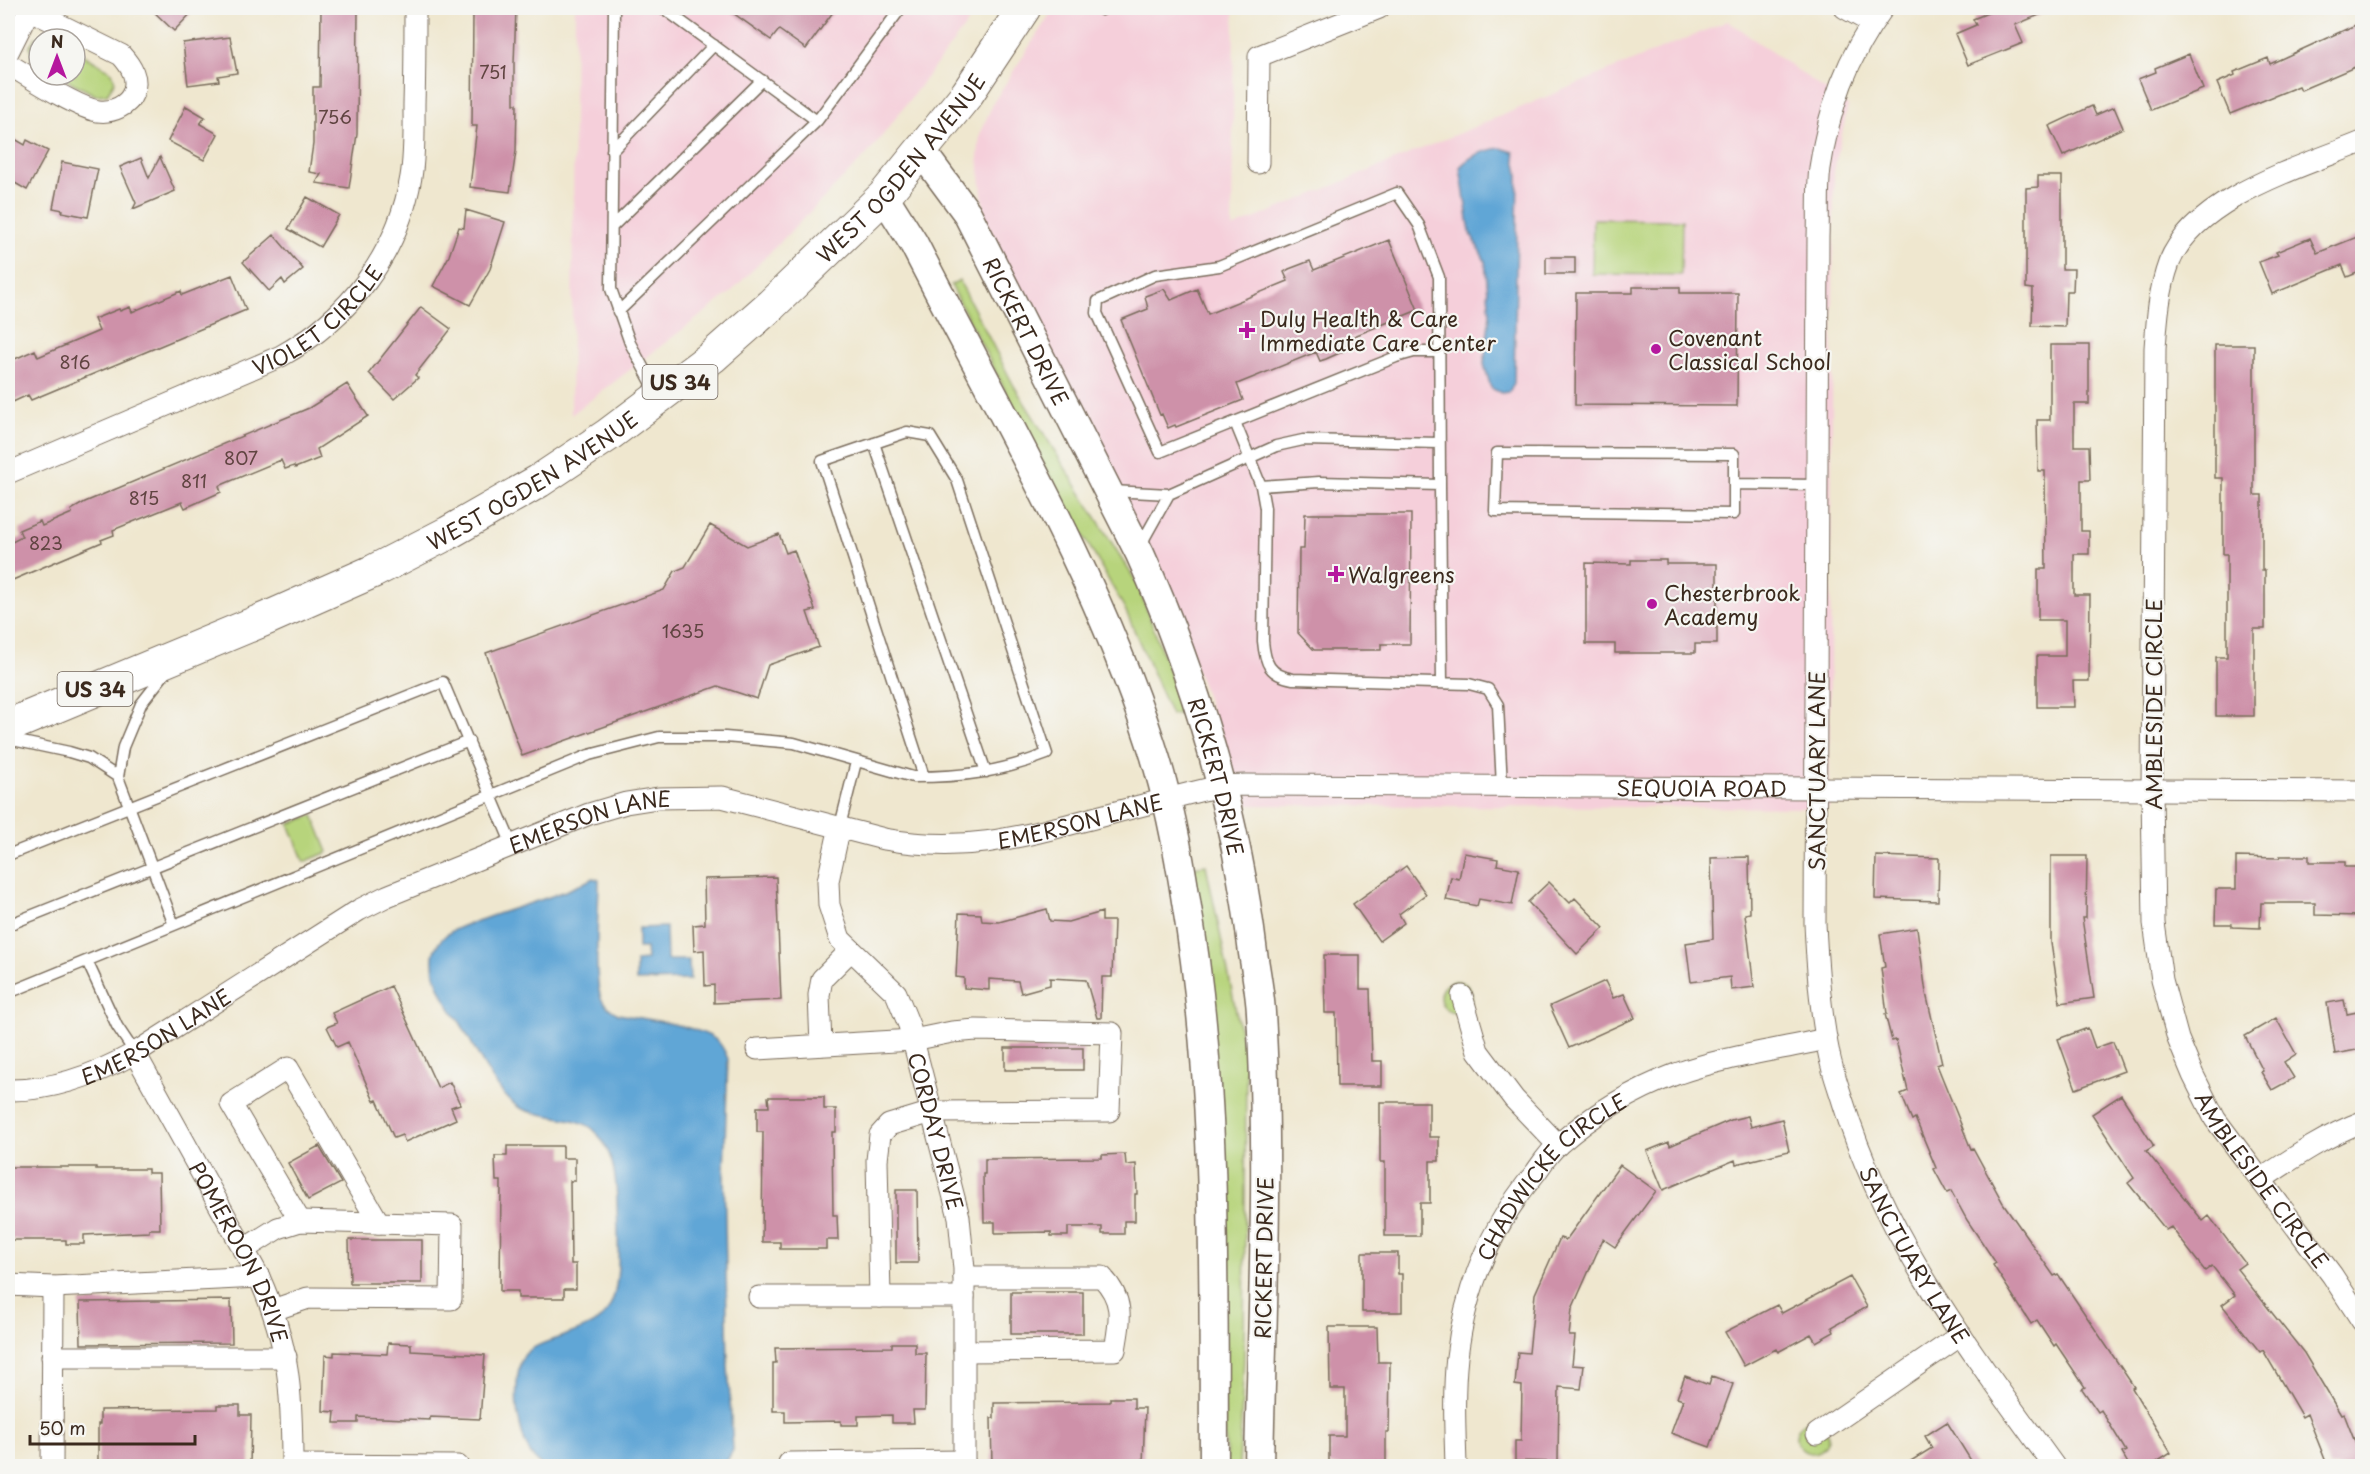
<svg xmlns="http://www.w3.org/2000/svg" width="2370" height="1474" viewBox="0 0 2370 1474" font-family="'Playpen Sans',sans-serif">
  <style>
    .built { fill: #f5cfda }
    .green { fill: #b7d47b; stroke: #797f4c; stroke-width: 1.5 }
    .water { fill: #60a6d6; stroke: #4e687a; stroke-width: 1.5 }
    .building { fill: #ce91a9 }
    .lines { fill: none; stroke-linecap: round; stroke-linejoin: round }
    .lane-casing { stroke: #7a6c5c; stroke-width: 13 }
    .street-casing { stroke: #7a6c5c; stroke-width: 23 }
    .secondary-casing { stroke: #7a6c5c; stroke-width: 31 }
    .primary-casing { stroke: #7a6c5c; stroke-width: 35 }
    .lane { stroke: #fff; stroke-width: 10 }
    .street { stroke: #fff; stroke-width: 21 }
    .secondary { stroke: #fff; stroke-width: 28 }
    .primary { stroke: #fff; stroke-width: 33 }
    .poi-dot { fill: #b5179e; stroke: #f6f6f2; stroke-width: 2 }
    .labels { text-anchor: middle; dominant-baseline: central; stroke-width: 4.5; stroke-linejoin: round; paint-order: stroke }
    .number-label { font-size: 18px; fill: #604441 }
    .shield { fill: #f6f6f2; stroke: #73675e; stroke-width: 1.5 }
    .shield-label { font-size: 20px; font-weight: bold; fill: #3b2a1e }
    .street-label { font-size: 21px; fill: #3b2a1e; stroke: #f6f6f2 }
    .poi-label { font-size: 21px; fill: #3b2a1e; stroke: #f6f6f2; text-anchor: start }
  </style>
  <rect width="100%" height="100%" fill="#f6f6f2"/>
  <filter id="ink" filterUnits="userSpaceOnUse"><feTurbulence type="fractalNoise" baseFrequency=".0167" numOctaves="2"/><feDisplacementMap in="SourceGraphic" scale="12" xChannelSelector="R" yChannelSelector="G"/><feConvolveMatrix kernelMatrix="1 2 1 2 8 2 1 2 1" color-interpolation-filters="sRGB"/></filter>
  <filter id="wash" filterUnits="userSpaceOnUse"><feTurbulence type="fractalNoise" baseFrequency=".008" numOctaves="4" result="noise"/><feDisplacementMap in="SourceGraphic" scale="24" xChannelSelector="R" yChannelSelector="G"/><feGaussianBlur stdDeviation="1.35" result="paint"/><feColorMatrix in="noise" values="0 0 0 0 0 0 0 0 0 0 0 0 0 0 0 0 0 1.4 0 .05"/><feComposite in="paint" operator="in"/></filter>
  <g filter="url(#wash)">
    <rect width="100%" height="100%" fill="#efe7cf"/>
    <!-- built -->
    <path class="built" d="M575 8H979L873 148 729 294 571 415Z
      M1054 8H1234L1232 228 1728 21 1848 106 1834 171 1829 808 1245 805 1189 648 985 220 978 157 980 134 993 103Z"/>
    <!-- green -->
    <path class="green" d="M45 35 54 39H39V65L32 60 30 46 35 38Z
      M75 50 112 72 115 82 107 94 95 95 58 75H75Z
      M1593 219 1682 220 1681 275 1592 274Z
      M959 280 1014 386 1137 583 1184 712 1171 715 1125 609 1044 466 951 285Z
      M313 815 328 852 304 862 289 824Z
      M1206 865 1246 1060 1244 1355 1239 1466H1227L1194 867Z
      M1440 997a16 16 0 1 1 32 0a16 16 0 1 1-32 0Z
      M1796 1437a16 16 0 1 1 32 0a16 16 0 1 1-32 0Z"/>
    <!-- water -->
    <path class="water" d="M1501 148 1514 152 1518 174 1514 383 1509 392 1501 393 1491 388 1484 364 1490 314 1485 261 1470 232 1460 167C1471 155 1484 150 1501 148Z
      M593 878 599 880C599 906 593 977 601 998 604 1005 611 1010 618 1014 643 1019 695 1025 715 1039 722 1044 725 1051 728 1059L724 1171 728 1366 733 1450 724 1466H543C527 1456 523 1438 519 1420 516 1408 516 1396 517 1384 518 1375 518 1365 523 1357 535 1338 587 1336 606 1313 624 1290 617 1230 617 1201 616 1175 613 1150 594 1130 579 1115 537 1119 517 1106 495 1092 474 1046 461 1024 455 1014 446 1004 442 993 437 983 432 970 433 958 433 950 439 941 446 935 456 927 471 923 483 919 520 905 559 897 593 878Z
      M666 927 667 960H689L690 980 636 981V961L647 960 646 948H638V928Z"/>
    <g id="blocks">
      <!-- building -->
      <path class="building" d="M150 8H196L174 31Z
        M321 8H358L357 134 349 188 316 183 321 174 309 172 313 144V87H320Z
        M479 8H516L514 64V104H517L516 151 510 192 470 187 477 126H472L473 13H479Z
        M726 8H836L806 49 779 30 771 40Z
        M2000 8H2056L2015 25 2023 43 1968 65 1955 34 1976 25 1973 19Z
        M2362 22V64L2301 90 2299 86 2230 114 2217 83 2235 75 2234 72 2268 58 2270 64Z
        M230 37 237 73 218 76 219 81 188 85 183 43Z
        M2189 54 2203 89 2151 110 2138 79 2156 72 2155 68Z
        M186 106 205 117 200 124 218 134 204 160 168 141Z
        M2092 106 2096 115 2114 107 2123 128 2063 156 2049 126Z
        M8 135 25 145 27 140 48 151 27 190 8 179Z
        M160 157 175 191 133 209 136 203 120 167 141 158 149 178Z
        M62 162 98 169 88 217 62 212 63 210 53 208Z
        M2038 176H2062V269H2074L2073 291H2066L2065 327 2032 326 2033 289 2026 288V188L2038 187Z
        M307 197 339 215 320 247 288 229Z
        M466 210 505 222 490 269 470 305 433 286 449 256 459 227 464 228Z
        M274 235 303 269 285 284 282 279 269 291 243 262Z
        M2362 235V271L2347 277 2342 265 2272 294 2259 262 2278 255 2276 252 2310 238 2317 253Z
        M1389 240 1418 310 1342 341 1346 350 1326 359 1320 361 1316 352 1237 384 1243 400 1176 427 1175 425 1168 428 1162 414 1160 415 1121 320 1148 309 1145 296 1164 289 1171 300 1197 289 1208 314 1288 281 1284 272 1289 269 1310 261 1314 270Z
        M1546 257H1575V274H1546Z
        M232 275 246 310 31 400 28 395 13 402 8 389V362L35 350 38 357 99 331 94 319 119 309 120 311 130 307 132 312 181 291 182 295Z
        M1633 287H1680V293H1738L1737 406 1575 405 1576 293H1633Z
        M421 307 451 329 415 375 418 378 394 399 369 373Z
        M2050 345H2089V404H2074V446H2089L2090 480H2081V531H2089V554H2074V595H2090L2089 681H2073L2074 707H2037V656H2065V620H2038V569H2046L2045 471H2038L2037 420H2050Z
        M2215 345H2254V495H2262V570H2265V629H2254V716H2216V657H2227V554H2223V478H2215Z
        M347 384 368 416 317 449 320 458 295 468 294 466 285 469 281 460 219 486 221 492 185 508 182 502 113 530 114 535 101 540 102 542 8 582V544L22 537 19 530 40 521 42 526 72 513 71 510 85 502 309 408Z
        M1305 514H1411L1410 644H1381V650H1314L1298 633 1299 549H1304Z
        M710 525 747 546 779 534 786 553 794 550 815 610 807 612 819 647 768 665 757 699 718 686 522 756 486 653 664 590 675 571 685 567Z
        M1631 560H1666V564H1717V644H1695V653H1615V644H1586V563L1631 564Z
        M1464 853 1498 859 1497 865 1519 869 1512 905 1479 899 1477 906 1446 900 1451 877 1459 879Z
        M1876 856 1939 858 1938 901 1875 899Z
        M2051 856H2087L2086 918H2082L2094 998 2060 1003 2051 943Z
        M2280 856H2309V862H2345V867H2362V916L2315 915V903H2261L2260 928 2232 927V924H2215L2216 889H2236V857L2280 858Z
        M1749 857 1750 913 1745 914 1754 987 1731 990 1730 977 1691 982 1686 943 1713 939 1711 858Z
        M1406 866 1426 894 1399 914 1404 923 1379 941 1353 904Z
        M776 877 781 1000 714 1003V985L705 986 704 950 694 951 693 925 705 924 704 879Z
        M1549 882 1570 903 1575 898 1604 928 1577 954 1528 902Z
        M1047 909 1050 921 1068 922 1102 912V921H1114L1112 977H1102L1101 1018H1097L1086 980 1050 978V985L1021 993 1018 981 989 979V990L964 988V978L956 977 959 913 981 914 982 921 999 922Z
        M1917 928 1926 993 1942 1063 1937 1065 1971 1149 1973 1148 2003 1203 2054 1276 2058 1274 2134 1387 2132 1388 2171 1453 2149 1467H2130L2122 1453 2126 1451 2101 1410 2098 1412 2082 1389 2085 1387 2056 1344 2054 1346 2037 1320 2031 1324 1993 1265 1996 1263 1967 1220 1951 1191 1947 1193 1934 1169 1936 1168 1915 1118 1912 1120 1901 1094 1908 1091 1896 1040 1892 1041 1885 1014H1887L1881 968 1885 967 1880 934Z
        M1324 955H1360V989H1370L1372 1061H1382V1086H1337L1336 1013H1325Z
        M1605 981 1613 998 1624 994 1635 1018 1569 1048 1550 1006Z
        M391 986 438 1088 450 1082 460 1104 451 1107 456 1119 405 1142 402 1135 394 1138 377 1100 374 1101 348 1042 337 1047 327 1027 337 1023 332 1013Z
        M2344 1000 2347 1014 2362 1011V1049L2335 1054 2327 1003Z
        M2276 1018 2296 1054 2284 1062 2294 1078 2272 1090 2261 1072 2263 1071 2245 1036Z
        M2088 1028 2095 1048 2113 1042 2124 1071 2076 1089 2058 1039Z
        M1005 1048H1083V1070H1005Z
        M2121 1095 2154 1146 2146 1151 2203 1221 2209 1216 2245 1263 2237 1269 2304 1353 2341 1415 2344 1414 2362 1460V1467H2328L2307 1414 2302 1417 2263 1350 2260 1352 2222 1305 2235 1295 2212 1266 2205 1271 2171 1227 2166 1230 2128 1183 2134 1178 2092 1114Z
        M768 1097H824V1109H836V1132H832L833 1215H837L838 1240H826V1249H780V1242H762L763 1132H757V1107H769Z
        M1380 1102H1429V1137H1439V1161H1430V1203H1420V1236H1385V1162H1380Z
        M1748 1116 1751 1127 1782 1119 1789 1151 1736 1164 1735 1160 1663 1190 1647 1151 1669 1142 1670 1146 1731 1120Z
        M319 1146 341 1183 308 1200 288 1163Z
        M507 1146H563V1158H575V1181H570L571 1264H576V1289H564V1298H518V1291H500L501 1181H496L495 1156H507Z
        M1125 1154 1126 1165 1136 1164 1137 1194H1135V1221H1124V1234H1102V1227H1068V1236H1051V1232L995 1233V1222H984L983 1174H985V1159L1102 1158V1155Z
        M1620 1165 1656 1191 1615 1247 1603 1239 1572 1309 1569 1336H1575L1572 1365 1584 1366 1581 1389 1559 1387 1558 1462 1515 1461V1441H1521L1522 1386 1515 1385 1518 1352 1529 1353 1535 1294 1560 1238 1566 1240Z
        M8 1167H96V1169H148V1173H159L160 1229H149V1232L84 1235V1244H66V1240H11V1230H8Z
        M896 1190H917L918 1263H896Z
        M349 1240H422V1283H350Z
        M1362 1253H1398V1274H1402V1312H1362Z
        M1850 1277 1867 1307 1832 1327 1834 1332 1816 1342 1811 1334 1778 1352 1776 1349 1744 1366 1725 1332 1777 1305 1782 1313Z
        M1011 1292H1083V1334H1011Z
        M231 1300 232 1343 81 1344 80 1302Z
        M1329 1327H1377L1378 1362H1390L1389 1432H1386V1466H1329V1436H1345V1389H1330Z
        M388 1343 411 1344V1351L485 1355 480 1419 430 1417V1420L358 1417V1423H334L335 1412 323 1411 325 1355 334 1356V1352L387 1354Z
        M892 1343H915V1353H926L925 1410H913L914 1423H892V1415L858 1416V1425H841V1421L785 1422V1411H773V1363H776L775 1348 892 1347Z
        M1685 1376 1709 1385 1712 1376 1733 1384 1710 1447 1671 1433 1683 1400 1677 1398Z
        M1110 1398H1134V1408H1145L1143 1465 992 1466 991 1418H994V1403L1110 1402Z
        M217 1405H240V1415H251L250 1467H98V1424H100V1410L217 1409Z
        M1947 1422 1975 1467H1901L1932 1448 1925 1436Z"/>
    </g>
  </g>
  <g filter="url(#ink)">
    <use href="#blocks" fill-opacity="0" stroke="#7a6c5c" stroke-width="1.5"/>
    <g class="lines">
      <!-- lane casing -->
      <g class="lane-casing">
        <path id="lane" d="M614 8 611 289 630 343 657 393
          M663 8 817 121
          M1101 8 1102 10
          M612 151 714 45
          M612 227 762 80
          M618 312 817 121 901 8
          M1235 422 1261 486 1265 508 1263 641C1265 663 1269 675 1293 679L1469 684 1488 689 1498 705 1502 787
          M874 443 986 772
          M1497 453 1734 454V514L1495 511Z
          M1735 484 1817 485
          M1440 485 1442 683
          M1261 486 1319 482 1440 485 1439 277 1419 225 1397 193 1219 266 1155 275 1098 301 1097 313 1160 452 1396 357 1414 352H1439
          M1112 491 1169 494 1276 446 1303 440 1439 443
          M1142 547 1145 537 1169 494
          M166 672 141 704 123 747 118 777 174 925
          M8 739 69 752 89 758 118 777
          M840 826 856 762
          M8 855 443 682 512 845
          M8 925 469 741
          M87 961 117 1026 135 1053
          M8 993 589 755 659 737H725L794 743 913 777C964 777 1000 772 1047 754L957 480 930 436 907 432 822 461 924 777"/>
      </g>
      <!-- street casing -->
      <g class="street-casing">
        <g id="street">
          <path d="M1845 8 1872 23"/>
          <path id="s1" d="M1883 8C1847 57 1829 107 1820 168 1817 191 1819 215 1818 237L1815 923C1817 967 1820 1011 1829 1054 1832 1070 1838 1086 1843 1102 1885 1240 1971 1351 2054 1466"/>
          <path d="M8 52 30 8"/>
          <path d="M8 64C28 76 77 108 98 111 112 113 128 106 133 93 139 78 131 66 121 55L30 10"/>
          <path id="s2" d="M2362 142C2302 167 2195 197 2169 263 2159 290 2157 320 2155 348L2152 791 2154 923 2162 980 2178 1039 2193 1075 2215 1119 2332 1275 2362 1321"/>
          <path d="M1258 163 1259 56 1379 8"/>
          <path id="s3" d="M8 473 281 356C349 318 398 254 411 177 415 153 414 128 414 104 415 72 415 40 415 8"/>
          <path id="s4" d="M840 826 828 881 829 905 840 939 896 993 909 1025 959 1217 964 1269V1466"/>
          <path d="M1462 996 1478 1051 1514 1099 1558 1145"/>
          <path d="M821 1045 819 995 822 979 851 950"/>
          <path d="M757 1049 913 1040 952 1032 976 1030 1112 1033 1109 1111 932 1112 889 1125 880 1135 877 1160 880 1297"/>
          <path id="s5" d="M135 1053 259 1277C290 1347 292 1391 292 1466"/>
          <path id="s6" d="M8 1090C53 1091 95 1075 135 1053L359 910 387 896 589 814 626 803 658 798 722 797 884 839C969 854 1024 836 1105 815 1143 805 1182 795 1220 786L1246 785 2362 791"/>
          <path d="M2260 1180C2293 1158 2325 1136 2362 1122"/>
          <path d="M300 1221 231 1104 288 1068 379 1223"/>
          <path d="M243 1250 278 1228 300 1221 452 1225 451 1299 308 1298 273 1310"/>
          <path d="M8 1285 53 1287 259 1277"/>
          <path d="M759 1297H964"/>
          <path d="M964 1351 1115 1350C1120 1320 1125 1301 1102 1277H964"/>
          <path d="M52 1357H286"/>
          <path d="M1817 1434 1961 1335"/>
          <path d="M789 1463 964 1461"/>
          <path d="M292 1465 458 1466"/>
          <path d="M52 1466 53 1287"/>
          <path id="s7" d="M1456 1466C1455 1430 1453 1393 1457 1357 1465 1288 1492 1225 1536 1172 1543 1162 1550 1151 1559 1144 1593 1114 1634 1090 1676 1074 1724 1057 1777 1050 1826 1039"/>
        </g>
      </g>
      <!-- secondary casing -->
      <g class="secondary-casing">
        <g id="secondary">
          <path id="s8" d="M922 152 967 213 1140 554C1196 678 1237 818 1253 953 1256 973 1260 993 1261 1013 1270 1164 1262 1316 1259 1466"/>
          <path d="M884 196 914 244C998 409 1094 568 1151 744 1168 795 1178 848 1186 901 1218 1088 1213 1278 1214 1466"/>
        </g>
      </g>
      <!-- primary casing -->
      <g class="primary-casing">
        <g id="primary">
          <path id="s9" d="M8 726 270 617 374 571 448 533 539 481 608 435 712 357 771 305 884 196 967 94 1024 8"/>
        </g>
      </g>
      <!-- lane -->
      <use href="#lane" class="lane"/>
      <!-- street -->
      <use href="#street" class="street"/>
      <!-- secondary -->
      <use href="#secondary" class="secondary"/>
      <!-- primary -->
      <use href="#primary" class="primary"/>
    </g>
  </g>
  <!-- markers -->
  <g class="poi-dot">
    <path d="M1244 321h6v6h6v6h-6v6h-6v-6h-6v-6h6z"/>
    <circle cx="1656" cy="349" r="6"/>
    <path d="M1333 565h6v6h6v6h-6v6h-6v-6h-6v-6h6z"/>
    <circle cx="1652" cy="604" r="6"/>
  </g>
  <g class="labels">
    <!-- number labels -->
    <g class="number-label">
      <text x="493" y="71">751</text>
      <text x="335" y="116">756</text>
      <text x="75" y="361">816</text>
      <text x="241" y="457">807</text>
      <text x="194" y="480">811</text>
      <text x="144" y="497">815</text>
      <text x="46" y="542">823</text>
      <text x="683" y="630">1635</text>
    </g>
    <!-- shield labels -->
    <g class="shield">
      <rect x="642.5" y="365" width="75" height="34" rx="4.5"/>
      <rect x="57.5" y="672" width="75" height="34" rx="4.5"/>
    </g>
    <g class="shield-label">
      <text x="680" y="382">US 34</text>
      <text x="95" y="689">US 34</text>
    </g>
    <!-- street labels -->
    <g class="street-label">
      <text stroke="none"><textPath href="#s9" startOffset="1066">WEST OGDEN AVENUE</textPath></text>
      <text stroke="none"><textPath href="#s3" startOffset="348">VIOLET CIRCLE</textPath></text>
      <text stroke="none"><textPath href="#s8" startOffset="208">RICKERT DRIVE</textPath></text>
      <text stroke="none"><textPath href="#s9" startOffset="580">WEST OGDEN AVENUE</textPath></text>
      <text transform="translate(2153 704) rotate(-90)">AMBLESIDE CIRCLE</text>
      <text transform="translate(1816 771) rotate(-90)">SANCTUARY LANE</text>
      <text stroke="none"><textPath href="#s8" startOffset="694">RICKERT DRIVE</textPath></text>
      <text stroke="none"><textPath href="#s6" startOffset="1776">SEQUOIA ROAD</textPath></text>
      <text stroke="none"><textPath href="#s6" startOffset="1150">EMERSON LANE</textPath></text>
      <text stroke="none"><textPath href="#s6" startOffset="648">EMERSON LANE</textPath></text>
      <text stroke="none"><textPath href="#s6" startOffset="160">EMERSON LANE</textPath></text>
      <text stroke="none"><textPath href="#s4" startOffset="338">CORDAY DRIVE</textPath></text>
      <text stroke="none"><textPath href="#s2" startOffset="1179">AMBLESIDE CIRCLE</textPath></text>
      <text stroke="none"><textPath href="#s7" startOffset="320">CHADWICKE CIRCLE</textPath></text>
      <text stroke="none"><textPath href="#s5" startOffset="225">POMEROON DRIVE</textPath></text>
      <text stroke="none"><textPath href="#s1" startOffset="1280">SANCTUARY LANE</textPath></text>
      <text transform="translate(1263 1258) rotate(-89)">RICKERT DRIVE</text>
    </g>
    <!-- poi labels -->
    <g class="poi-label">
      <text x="1260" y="318">Duly Health &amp; Care<tspan x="1260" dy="24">Immediate Care Center</tspan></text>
      <text x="1668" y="337">Covenant<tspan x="1668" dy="24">Classical School</tspan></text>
      <text x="1348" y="574">Walgreens</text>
      <text x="1664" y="592">Chesterbrook<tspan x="1664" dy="24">Academy</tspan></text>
    </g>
  </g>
  <!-- margin -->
  <rect width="2370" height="1474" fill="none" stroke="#f6f6f2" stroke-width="30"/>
  <!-- north arrow -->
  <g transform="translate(57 57)"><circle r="28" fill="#f6f6f2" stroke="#aba49d" stroke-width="1.5"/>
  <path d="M0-4.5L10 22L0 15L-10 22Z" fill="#b5179e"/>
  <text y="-9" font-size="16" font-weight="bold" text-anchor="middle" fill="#3b2a1e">N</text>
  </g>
  <!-- scale -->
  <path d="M30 1435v9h165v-9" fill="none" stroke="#3b2a1e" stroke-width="3"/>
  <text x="39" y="1435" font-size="18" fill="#3b2a1e" stroke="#f6f6f2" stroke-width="4.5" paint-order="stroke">50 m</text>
</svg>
